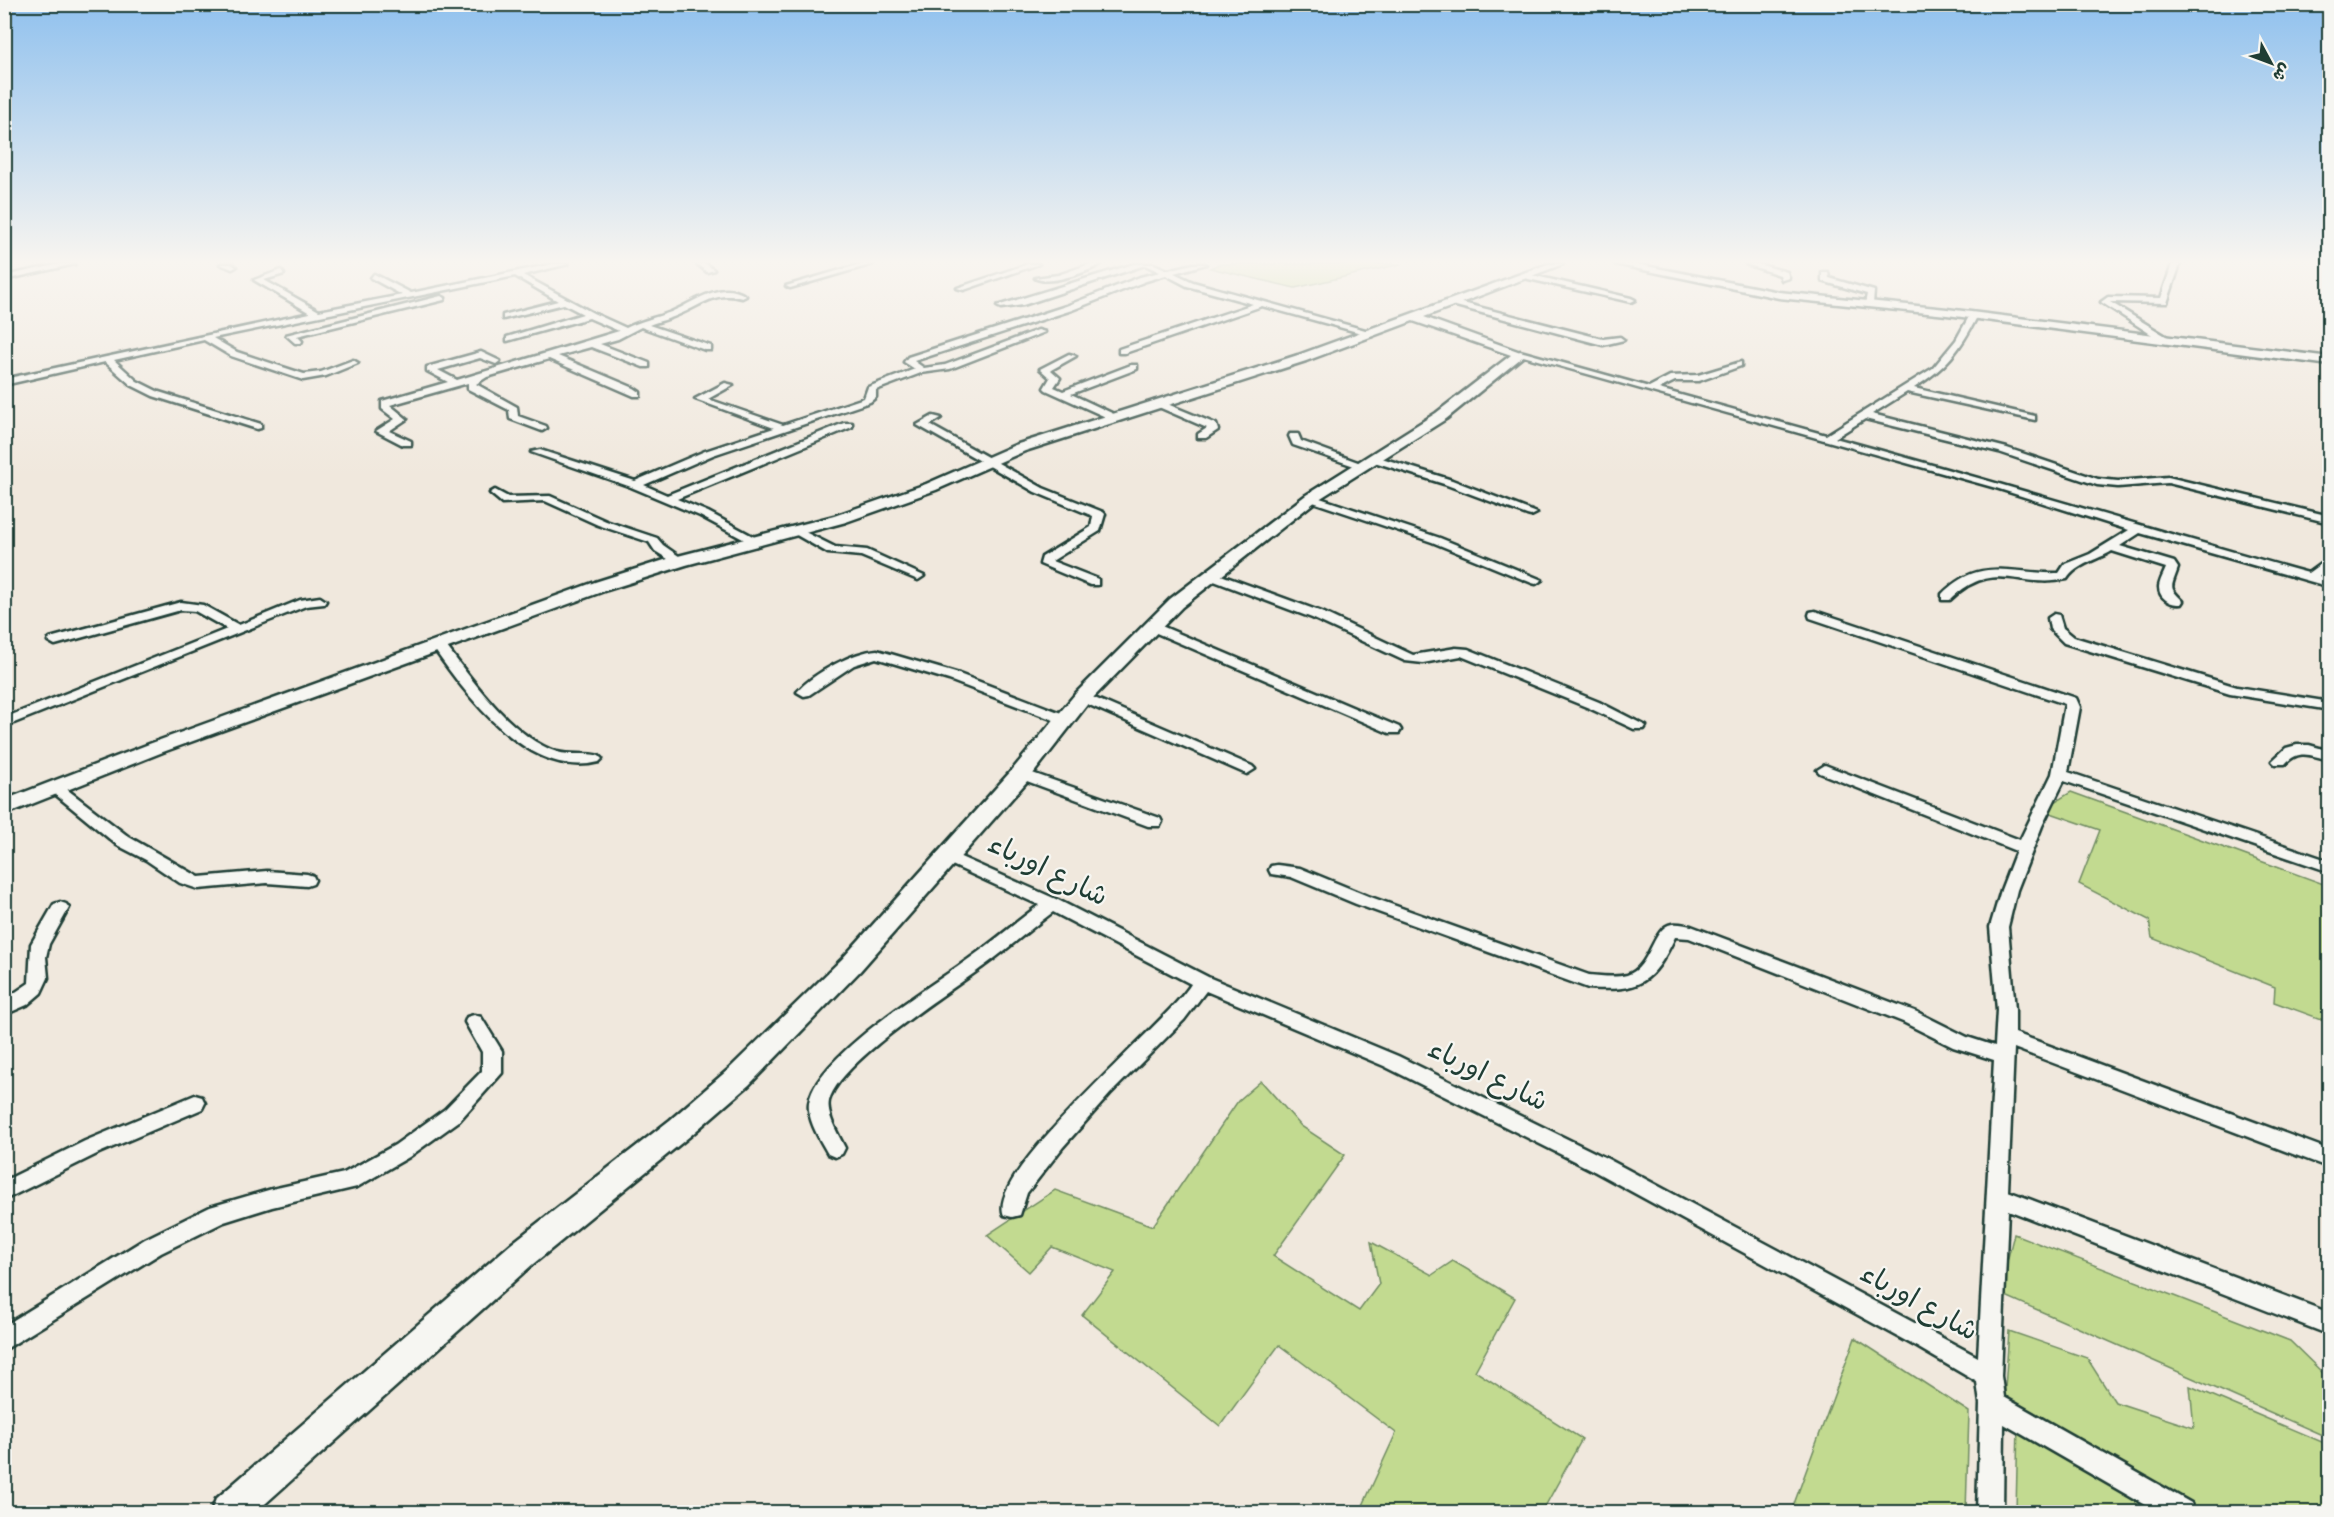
<svg xmlns="http://www.w3.org/2000/svg" width="2334" height="1517" viewBox="0 0 2334 1517" font-family="'Indie Flower','Playpen Sans Arabic',sans-serif">
  <style>
    .green { fill: #c2da90; stroke: #708c62; stroke-width: 1.5 }
    .lines { fill: none; stroke-linecap: round; stroke-linejoin: round }
    .street-casing { stroke: #1f3d34; stroke-width: 5 }
    .secondary-casing { stroke: #1f3d34; stroke-width: 5 }
    .street { fill: #f6f6f2; fill-rule: evenodd }
    .secondary { fill: #f6f6f2; fill-rule: evenodd }
    .labels { text-anchor: middle; dominant-baseline: central; stroke-width: 4.5; stroke-linejoin: round; paint-order: stroke }
    .near-street-label { font-size: 28px; fill: #1f3d34; stroke: #f6f6f2 }
  </style>
  <rect width="100%" height="100%" fill="#f0e8dd"/>
  <filter id="ink" filterUnits="userSpaceOnUse"><feTurbulence type="fractalNoise" baseFrequency=".0167" numOctaves="2"/><feDisplacementMap in="SourceGraphic" scale="12" xChannelSelector="R" yChannelSelector="G"/><feConvolveMatrix kernelMatrix="1 2 1 2 8 2 1 2 1" color-interpolation-filters="sRGB"/></filter>
  <g filter="url(#ink)">
    <!-- green -->
    <path class="green" d="M1219 264H1401L1295 288 1210 268Z
      M2071 792 2329 886V1022L2274 1002 2275 987 2152 938 2149 920 2079 884 2100 830 2042 810Z
      M1261 1081 1301 1126 1345 1155 1273 1256 1359 1311 1379 1284 1371 1242 1432 1275 1453 1261 1515 1298 1475 1371 1582 1439 1542 1512H1360L1396 1433 1279 1345 1220 1426 1082 1315 1115 1272 1052 1247 1029 1272 987 1235 1055 1190 1153 1226 1238 1101Z
      M2014 1234 2290 1341 2329 1379V1438L1999 1293Z
      M2009 1331 2087 1358 2115 1402 2194 1428 2190 1386 2329 1445V1512H2196L2004 1403Z
      M1855 1338 1969 1412 1966 1512H1791Z
      M2018 1423 2174 1512H2016Z"/>
    <g class="lines">
      <!-- street casing -->
      <g class="street-casing">
        <path id="street" d="M60 264H75L4 280V276Z
          M220 264H231L236 267 232 269Z
          M553 264H568L523 275 593 313 626 328C640 321 655 318 671 312 694 303 721 279 746 296L742 298C715 291 704 304 680 314 670 319 659 321 649 325L711 346V350H705L641 327 618 339 600 344 649 363V367H643L591 347 558 356 634 388 640 392V396H634L549 359 487 377 476 384 517 407 518 416 546 426 547 428 542 431 510 419 509 410 468 389V383L390 405 407 419 389 431 411 441V445H403L376 431 395 419 382 409V401L448 382 427 371V367L481 352 500 361 496 364 480 358 438 370 457 380 619 331 589 318 507 341V337L583 314 564 304 503 319V315L558 301 515 276 213 338 237 352 304 374 321 372 353 360 358 363 326 376 303 380 231 356 204 340 114 360 137 381 159 392 261 424V428L257 429 153 396 131 385 105 362 4 385V379L310 313 254 280 281 270 284 274 264 280 319 311 402 295 371 278 374 274 411 293Z
          M697 264H706L714 270 707 272Z
          M861 264H873L790 288 786 286Z
          M1028 264H1039L964 290 957 288Z
          M1090 264H1101C1088 272 1048 286 1035 278L1058 275Z
          M1134 264H1154L1168 270 1193 264H1206L1174 273 1193 282 1376 333 1372 336 1262 306 1125 353H1119V349L1253 304 1187 286 1166 275 1146 281 1072 310 914 361 924 368 945 365 1038 330 1045 332 950 369 921 373 876 390V397L870 402 713 455 644 485 667 495 844 423H852V427L677 499 708 512 760 540V544L756 546 700 516 631 487 531 452 540 450 635 481 705 451 774 428 695 399 725 383 733 385 708 399 783 425 864 398 868 387 915 369 904 362 908 357 1066 306 1140 277 1160 272 1145 265 1023 305 1001 308 997 306Z
          M1746 264H1758L1787 272 1789 278 1782 280 1780 275Z
          M2172 264H2180L2167 303 2110 302 2169 338V342H2163L2101 302 2108 297 2161 298Z
          M1822 272H1828L1829 278 1874 291 1873 304 1869 306 1865 304 1867 294 1822 281Z
          M1527 274 1631 298 1635 300 1631 302 1524 278Z
          M441 296 445 298 444 300 297 336 302 341 301 343H295L286 335Z
          M1455 301 1603 339 1620 337 1624 340 1603 345 1452 305V301Z
          M1971 313 1978 315C1960 350 1947 367 1914 388L2035 416V420L1907 392 1872 414 2007 448 2098 479 2118 481 2168 477 2330 516V523L2168 483 2118 487 2097 485 1999 452 1865 419 1835 438C1994 481 2150 529 2308 573L2330 557V567L2319 576 2330 579V587L2140 533 2120 546 2174 562 2178 568C2171 589 2168 586 2183 601L2181 604C2172 605 2159 599 2159 587 2159 582 2164 573 2166 568L2112 551C2097 560 2077 564 2067 579 2020 590 1993 557 1950 600H1942V594C1981 555 2011 575 2059 573L2065 564 2090 554 2129 530 1996 488 1516 354 1520 351 1649 387 1670 376 1698 375 1741 362V366L1699 381H1675L1659 389 1826 435 1933 368 1956 340Z
          M1069 354 1076 356 1051 370 1060 378 1054 387 1063 391 1131 365H1137V369L1071 394 1116 415V419H1110L1046 390 1044 388 1050 378 1040 369Z
          M1154 401H1160L1216 424 1218 430 1206 438H1198V434L1207 428 1154 405Z
          M933 416 941 418 930 425 1043 488 1103 512 1105 514 1100 531 1052 561 1098 579V585H1090L1040 564 1042 557 1091 527 1093 516 1035 492 917 425Z
          M1290 434H1298L1301 441 1366 465 1357 467 1293 445 1289 436Z
          M1372 455 1452 480 1537 513 1531 516 1527 515 1444 484 1368 460 1367 458Z
          M495 490 508 497 550 496 606 521 657 538 663 545 686 561 684 564H676L655 551 649 542 598 525 545 501 502 503 490 493Z
          M1311 495 1440 538 1542 580 1536 584 1532 583 1432 542 1307 500 1305 498Z
          M797 528 835 547 867 550 924 576 918 580 861 556 828 553 793 533V529Z
          M1210 571 1322 612 1413 655 1456 648 1468 649 1599 702 1646 726 1644 729H1634L1589 708 1461 656 1423 663 1405 661 1312 618 1206 578V572Z
          M320 597 326 601 324 604 306 606 4 727V718L227 629 195 611 181 610 55 645 48 641 50 638 181 602 203 605 239 625 300 600Z
          M1815 611 2076 698 2080 707 2068 772 2330 861V872L2064 781 2042 826 2017 890 2008 927 2015 1010V1033L2330 1150V1168L2014 1048 2008 1191 2330 1313V1335L2008 1210 2001 1376 2004 1397 2191 1503 2195 1512H2157L2004 1424 2003 1512H1977L1980 1404 1977 1382 1917 1347 1592 1170 1384 1066 1206 991 1184 1020 1110 1094 1063 1147 1027 1193 1020 1215 1012 1217 1004 1215C984 1173 1166 1025 1191 984L1053 912C1030 929 1008 949 984 966 951 991 838 1062 829 1101 826 1116 839 1135 845 1148L842 1154 835 1157 828 1154C820 1140 807 1120 809 1103 815 1056 932 986 970 958 994 941 1016 922 1039 905L941 860 939 856 941 852 947 851 1058 900 1208 977 1398 1056 1606 1158 1978 1357 1994 1060 1953 1047 1903 1022 1689 938 1675 937C1653 983 1640 992 1588 988L1356 904 1291 877 1271 874 1269 870 1271 866 1277 865 1300 868 1368 896 1589 975C1601 976 1615 978 1627 975 1651 968 1652 927 1672 924 1678 923 1685 925 1691 926L1917 1012 1967 1037 1995 1046 1997 1010 1990 927 2001 890 2016 851 1820 773 1817 770 1825 765 1830 767 2020 840 2052 774 2065 704 1810 618 1809 615 1810 612Z
          M2054 614 2059 615 2063 628 2074 637 2237 687 2330 702V710L2230 694 2064 643 2050 629 2048 618Z
          M1152 622 1399 727 1401 730 1399 733H1389L1147 629 1146 626 1147 623Z
          M439 642 444 643C472 680 512 737 557 752 571 756 586 752 599 756L602 759 599 762C528 780 467 696 432 646Z
          M877 650 959 674 1069 716 1071 719 1064 723 1059 722 949 680 876 658 854 665 809 695 804 696 797 692C813 673 853 652 877 650Z
          M1083 693 1252 766 1255 769 1247 774 1242 772 1078 700 1076 697 1078 694Z
          M2297 745H2309L2330 751V760C2311 756 2300 748 2285 764H2275L2272 761 2286 748Z
          M1021 769 1160 818 1162 822 1160 826H1148L1016 777 1013 774 1016 771Z
          M55 782 60 784 129 837 199 877 267 871 307 874 313 876 315 880 313 884 307 886 267 883 198 889 180 883 146 860 117 845 50 790 47 787Z
          M60 902 66 904 69 908 49 944 46 957 48 978 41 993 27 1005 4 1015V1000L29 983 31 944 54 904Z
          M474 1015 481 1017 502 1051V1073L459 1121 409 1157 357 1187 272 1207 224 1222 161 1253 4 1350V1326L145 1239 210 1207 272 1189 344 1173 395 1145 445 1109 482 1071V1052L465 1022 467 1017Z
          M195 1095 202 1097 205 1103 202 1109 99 1153 4 1200V1181L85 1141Z"/>
      </g>
      <!-- secondary casing -->
      <g class="secondary-casing">
        <path id="secondary" d="M1548 264H1563L1424 317 1526 354 1446 419 1316 501 1182 607 1090 701 1029 779 860 971 749 1085 690 1136 533 1264 256 1512H211L216 1499 511 1244 670 1120 729 1069 842 959 1013 769 1076 693 1170 599 1306 495 1436 413 1511 355 1413 321 1306 361 1025 451 936 490 846 522 686 565 607 590 163 752 4 815V800L149 744 595 582 674 557 834 516 926 484 1015 445 1298 355Z
          M1615 264H1636L1779 292 1947 309 2330 357V365L1947 315 1779 298Z"/>
      </g>
      <!-- street -->
      <use href="#street" class="street"/>
      <!-- secondary -->
      <use href="#secondary" class="secondary"/>
    </g>
  </g>
  <!-- sky -->
  <linearGradient id="sky" x2="0" y2="1"><stop stop-color="#90c1ee"/><stop offset="0.55" stop-color="#f8f5f0"/><stop offset="1" stop-color="#f8f5f0" stop-opacity="0"/></linearGradient>
  <rect width="2334" height="476" fill="url(#sky)"/>
  <g class="labels">
    <!-- near-street labels -->
    <g class="near-street-label">
      <text transform="translate(1047 872) rotate(26)">شارع اورباء</text>
      <text transform="translate(1487 1077) rotate(26)">شارع اورباء</text>
      <text transform="translate(1918 1304) rotate(29)">شارع اورباء</text>
    </g>
  </g>
  <!-- margin -->
  <rect width="2334" height="1517" fill="none" stroke="#f6f6f2" stroke-width="24"/>
  <rect x="12" y="12" width="2310" height="1493" fill="none" stroke="#1f3d34" stroke-width="2" filter="url(#ink)"/>
  <!-- north arrow -->
  <g transform="translate(2271 63) rotate(131)" stroke="#f6f6f2" stroke-width="4.5" paint-order="stroke">
  <path d="M0-4.5L10 22L0 15L-10 22Z" fill="#1f3d34"/>
  <text y="-9" font-size="16" font-weight="bold" text-anchor="middle" fill="#1f3d34">ش</text>
  </g>
</svg>
